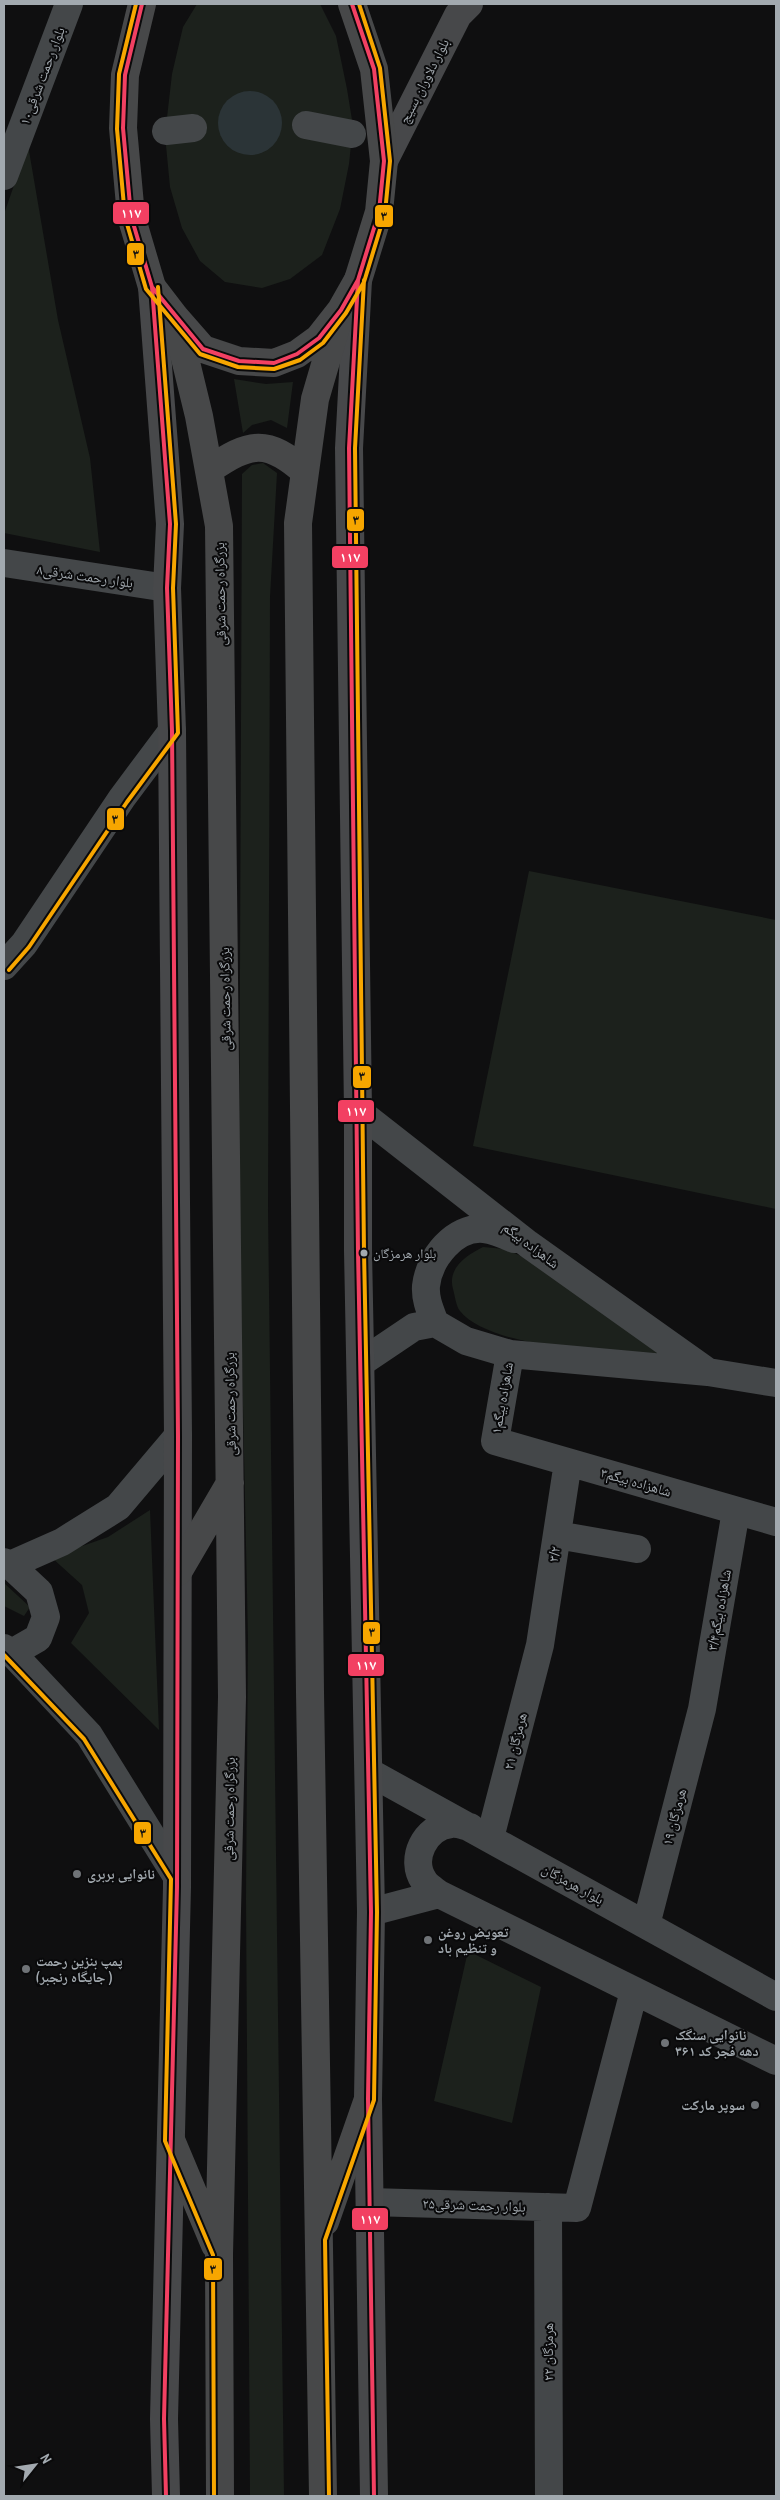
<svg xmlns="http://www.w3.org/2000/svg" width="780" height="2500" viewBox="0 0 780 2500" font-family="'Archivo Narrow','Noto Naskh Arabic',sans-serif">
  <style>
    .green { fill: #1c211c }
    .water { fill: #2b3437 }
    .lines { fill: none; stroke-linecap: round; stroke-linejoin: round }
    .minor { stroke: #444749; stroke-width: 28 }
    .major { stroke: #47484a; stroke-width: 28 }
    .highway { stroke: #474849; stroke-width: 28 }
    .bus-1-casing { stroke: #0a0a0b; stroke-width: 8 }
    .bus-2-casing { stroke: #0a0a0b; stroke-width: 8 }
    .bus-1 { stroke: #f24062; stroke-width: 4 }
    .bus-2 { stroke: #f7a600; stroke-width: 4 }
    .bus-dot { fill: #a2a9af; stroke: #0a0a0b; stroke-width: 2 }
    .poi-dot { fill: #6f7377; stroke: #0a0a0b; stroke-width: 2 }
    .labels { text-anchor: middle; dominant-baseline: central; stroke-width: 4; stroke-linejoin: round; paint-order: stroke }
    .bus-label { font-size: 13px; fill: #a2a9af; stroke: #0a0a0b; text-anchor: start }
    .street-label { font-size: 14px; fill: #a2a9af; stroke: #0a0a0b }
    .poi-label { font-size: 14px; font-weight: bold; fill: #a2a9af; stroke: #0a0a0b; text-anchor: start }
    .line-badge { stroke: #0a0a0b; stroke-width: 2 }
    .badge-label { font-size: 14px; text-anchor: middle; font-weight: bold; fill: #fff }
    .pale-badge-label { font-size: 14px; text-anchor: middle; font-weight: bold; fill: #111 }
  </style>
  <rect width="100%" height="100%" fill="#0f0f10"/>
  <!-- green -->
  <path class="green" d="M197 4H320L336 36 347 89 353 126 349 164 340 209 322 255 290 279 262 288 225 282 200 261 182 228 170 187 165 135 172 74 183 27Z
    M28 145 58 320 90 458 100 552 4 533V214Z
    M234 379 266 384 293 382 287 428 271 420 252 425 243 433Z
    M263 463 277 473 270 597 268 1210 284 2496H250L246 1899 248 1639 239 1218 242 474 252 465Z
    M529 871 776 920V1209L473 1146Z
    M483 1247 505 1249 532 1261 665 1357C617 1353 490 1349 460 1311 456 1306 455 1296 453 1289 447 1268 467 1255 483 1247Z
    M150 1510 159 1730 71 1643 89 1613 82 1585 51 1557 108 1537Z
    M4 1583 30 1607 24 1616 4 1606Z
    M468 1951 541 1987 512 2123 434 2101Z"/>
  <!-- water -->
  <path class="water" d="M218 123a32 32 0 1 1 64 0a32 32 0 1 1-64 0Z"/>
  <g class="lines">
    <!-- minor -->
    <path class="minor" d="M306 125 352 134
      M166 131 193 128
      M4 176 69 4
      M4 563 167 588
      M4 966 24 944 122 798 172 731
      M358 1111 528 1244 708 1372
      M435 1323C430 1310 425 1299 426 1286 429 1258 455 1226 484 1229 494 1230 505 1235 514 1239
      M510 1354 495 1441 776 1522
      M362 1362 414 1327 435 1323 466 1341 510 1354 708 1372 776 1383
      M557 1535 637 1549
      M4 1562 10 1565 62 1542 118 1507 178 1436
      M10 1565 39 1592 46 1617 38 1638 12 1653
      M4 1648 12 1653 89 1735 177 1877
      M369 1772 776 1997
      M490 1838 540 1645 568 1462
      M439 1894C434 1890 427 1886 424 1881 409 1859 425 1827 451 1824 457 1823 464 1826 470 1827
      M371 1912 439 1894 776 2061
      M646 1925 702 1709 736 1511
      M370 2202 577 2208 634 1991
      M548 2207 549 2496"/>
    <!-- major -->
    <path class="major" d="M384 161 458 15 469 4
      M358 280 349 448 358 1111V1251L371 1912 368 2099 374 2496
      M152 287 170 524 167 588 172 731 178 1436 177 1887 164 2419 166 2496"/>
    <!-- highway -->
    <path class="highway" d="M142 4 125 75 123 128 131 216 152 287 175 317 203 349 239 361 274 363 297 354 319 338 341 310 358 280 379 212 384 161 374 69 352 4
      M175 317 199 416 219 526 232 1697 219 2254 220 2496
      M209 470C250 442 267 438 305 472
      M178 1572 230 1483
      M171 2140 215 2245
      M325 2222 368 2099
      M323 2496 310 1692 298 523 315 399 341 310"/>
    <!-- bus-1 casing -->
    <g class="bus-1-casing">
      <path id="bus-1" d="M142 4 125 75 123 128 131 216 152 287 203 349 239 361 274 363 297 354 319 338 341 310 358 280 379 212 384 161 374 69 352 4
        M358 280 349 448 358 1251 371 1912 368 2099 374 2496
        M152 287 170 524 167 588 172 731 178 1436 177 1887 164 2419 166 2496"/>
    </g>
    <!-- bus-2 casing -->
    <g class="bus-2-casing">
      <path id="bus-2" d="M136 4 119 74 117 129 125 217 146 289 200 354 238 367 274 369 300 360 323 343 346 313 364 282 385 213 390 161 380 68 359 4
        M9 970 29 947 127 802 178 733 173 588 176 524 158 287
        M4 1655 84 1739 171 1879 165 2141 213 2255 214 2496
        M329 2496 325 2240 374 2100 377 1912 364 1251 355 448 364 280"/>
    </g>
    <!-- bus-1 -->
    <use href="#bus-1" class="bus-1"/>
    <!-- bus-2 -->
    <use href="#bus-2" class="bus-2"/>
  </g>
  <!-- markers -->
  <circle class="bus-dot" cx="364" cy="1253" r="4.5"/>
  <g class="poi-dot">
    <circle cx="77" cy="1874" r="5"/>
    <circle cx="428" cy="1940" r="5"/>
    <circle cx="26" cy="1969" r="5"/>
    <circle cx="665" cy="2043" r="5"/>
    <circle cx="755" cy="2105" r="5"/>
  </g>
  <g class="labels">
    <!-- bus labels -->
    <g class="bus-label">
      <text x="373" y="1253">بلوار هرمزگان</text>
    </g>
    <!-- street labels -->
    <g class="street-label">
      <text transform="translate(42 76) rotate(-69)">۱۰بلوار رحمت شرقی</text>
      <text transform="translate(424 81) rotate(-63)">بلوار دلاوران بسیج</text>
      <text transform="translate(85 576) rotate(8)">بلوار رحمت شرقی۸</text>
      <text transform="translate(220 594) rotate(-91)">بزرگراه رحمت شرقی</text>
      <text transform="translate(225 999) rotate(-91)">بزرگراه رحمت شرقی</text>
      <text transform="translate(531 1245) rotate(37)">شاهزاده بیگم</text>
      <text transform="translate(502 1398) rotate(-80)">شاهزاده بیگم۱</text>
      <text transform="translate(230 1404) rotate(-91)">بزرگراه رحمت شرقی</text>
      <text transform="translate(636 1482) rotate(16)">۳شاهزاده بیگم</text>
      <text transform="translate(554 1554) rotate(-81)">۳/۲</text>
      <text transform="translate(719 1610) rotate(-80)">۳/۴شاهزاده بیگم</text>
      <text transform="translate(515 1741) rotate(-76)">هرمزگان ۲۱</text>
      <text transform="translate(229 1809) rotate(-89)">بزرگراه رحمت شرقی</text>
      <text transform="translate(674 1817) rotate(-75)">هرمزگان ۱۹</text>
      <text transform="translate(573 1884) rotate(29)">بلوار هرمزگان</text>
      <text transform="translate(474 2205) rotate(2)">بلوار رحمت شرقی۲۵</text>
      <text transform="translate(548 2352) rotate(-90)">هرمزگان ۲۲</text>
    </g>
    <!-- poi labels -->
    <g class="poi-label">
      <text x="87" y="1874">نانوایی بربری</text>
      <text x="438" y="1932">تعویض روغن<tspan x="438" dy="16">و تنظیم باد</tspan></text>
      <text x="36" y="1961">پمپ بنزین رحمت<tspan x="36" dy="16">(جایگاه رنجبر )</tspan></text>
      <text x="675" y="2035">نانوایی سنگک<tspan x="675" dy="16">دهه فجر کد ۳۶۱</tspan></text>
      <text x="745" y="2105" text-anchor="end">سوپر مارکت</text>
    </g>
  </g>
  <g class="line-badge">
    <rect x="112" y="201" width="38" height="24" rx="5" fill="#f24062"/>
    <rect x="374" y="204" width="20" height="24" rx="5" fill="#f7a600"/>
    <rect x="126" y="242" width="19" height="24" rx="5" fill="#f7a600"/>
    <rect x="346" y="508" width="19" height="24" rx="5" fill="#f7a600"/>
    <rect x="331" y="545" width="38" height="24" rx="5" fill="#f24062"/>
    <rect x="106" y="807" width="19" height="24" rx="5" fill="#f7a600"/>
    <rect x="352" y="1065" width="20" height="24" rx="5" fill="#f7a600"/>
    <rect x="337" y="1099" width="38" height="24" rx="5" fill="#f24062"/>
    <rect x="362" y="1621" width="19" height="24" rx="5" fill="#f7a600"/>
    <rect x="347" y="1653" width="38" height="24" rx="5" fill="#f24062"/>
    <rect x="133" y="1821" width="19" height="24" rx="5" fill="#f7a600"/>
    <rect x="351" y="2207" width="38" height="24" rx="5" fill="#f24062"/>
    <rect x="203" y="2257" width="20" height="24" rx="5" fill="#f7a600"/>
  </g>
  <g class="badge-label">
    <text x="131" y="218">۱۱۷</text>
    <text x="350" y="562">۱۱۷</text>
    <text x="356" y="1116">۱۱۷</text>
    <text x="366" y="1670">۱۱۷</text>
    <text x="370" y="2224">۱۱۷</text>
  </g>
  <g class="pale-badge-label">
    <text x="384" y="221">۳</text>
    <text x="136" y="259">۳</text>
    <text x="356" y="525">۳</text>
    <text x="115" y="824">۳</text>
    <text x="362" y="1081">۳</text>
    <text x="372" y="1637">۳</text>
    <text x="143" y="1838">۳</text>
    <text x="213" y="2274">۳</text>
  </g>
  <!-- border -->
  <rect width="780" height="2500" fill="none" stroke="#a2a9af" stroke-width="10"/>
  <!-- north arrow -->
  <g transform="translate(35 2465) rotate(60)" stroke="#0a0a0b" stroke-width="4" paint-order="stroke">
  <path d="M0-4L9 19L0 12L-9 19Z" fill="#a2a9af"/>
  <text y="-8" font-size="14" font-weight="bold" text-anchor="middle" fill="#a2a9af">N</text>
  </g>
</svg>
